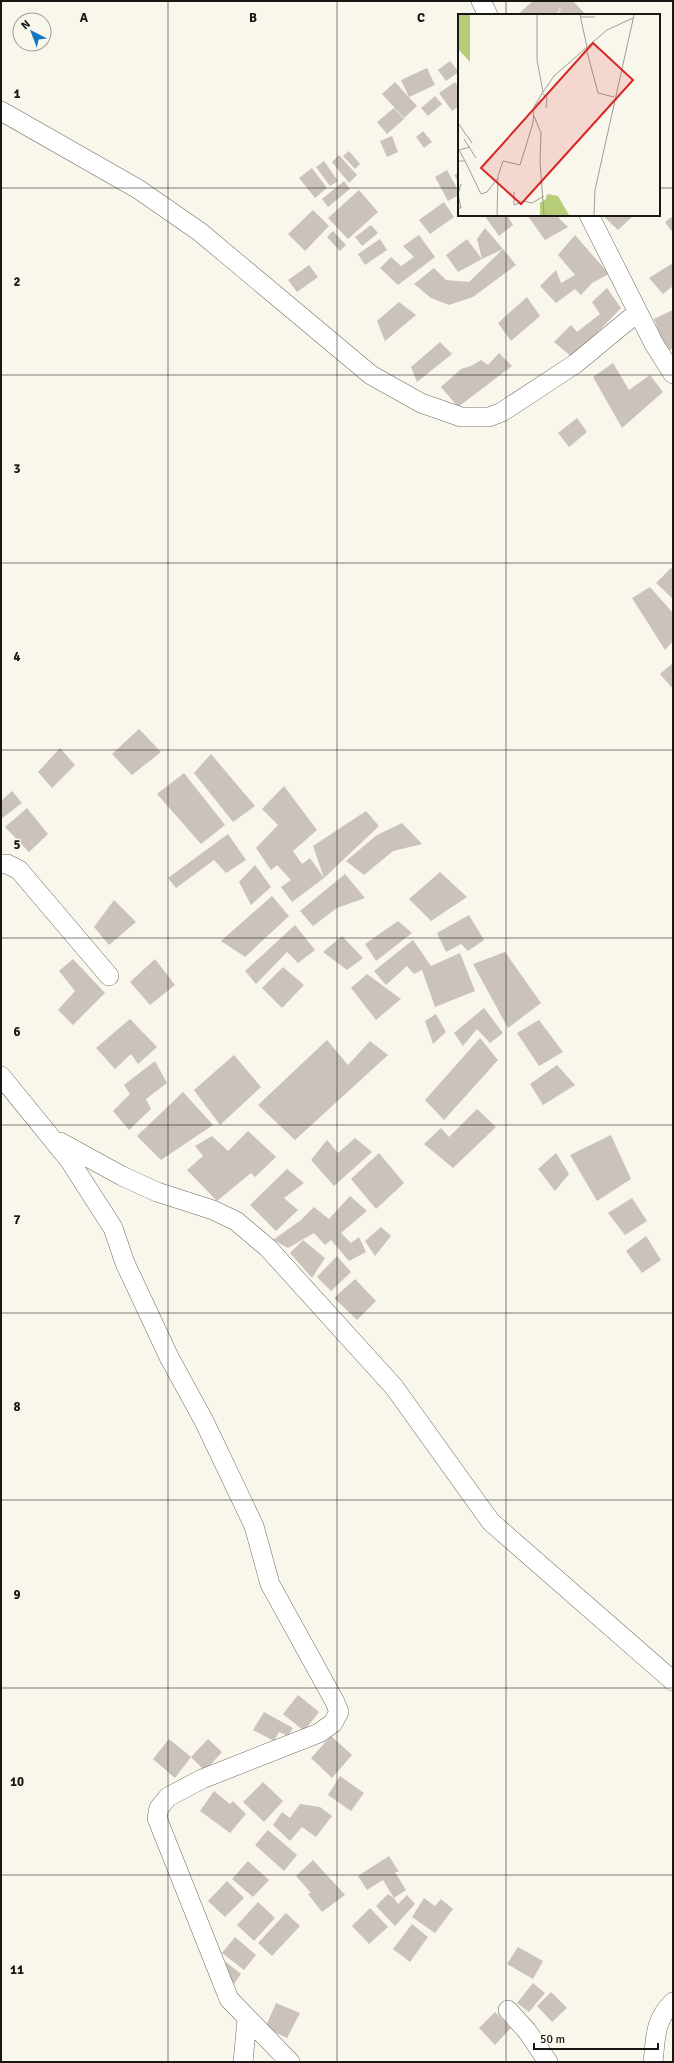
<svg xmlns="http://www.w3.org/2000/svg" width="674" height="2063" viewBox="0 0 674 2063" font-family="Signika,sans-serif">
  <style>
    .building { fill: #cbc2bb }
    .lines { fill: none; stroke-linecap: round; stroke-linejoin: round }
    .minor-casing { stroke: #6f6c64; stroke-width: 20 }
    .minor { stroke: #fff; stroke-width: 19 }
    .grid { fill: none; stroke: #181713; stroke-width: 1; stroke-opacity: 0.55 }
    .inset-road { fill: none; stroke: #9f9d95; stroke-width: 1 }
    .view { fill: #d62828; fill-opacity: 0.15; stroke: #d62828; stroke-width: 2 }
    .inset-edge { fill: none; stroke: #181713; stroke-width: 2 }
    .grid-label { font-size: 13px; text-anchor: middle; font-weight: bold; fill: #181713; stroke: #f9f6ec; stroke-width: 3; stroke-linejoin: round; paint-order: stroke }
  </style>
  <rect width="100%" height="100%" fill="#f9f6ec"/>
  <!-- building -->
  <path class="building" d="M533 1H573L586 15H560L558 13 561 10 557 6 560 10 554 15H517Z
    M450 61 459 72 446 81 438 70Z
    M427 68 435 85 409 97 401 80Z
    M395 82 417 106 404 118 382 94Z
    M455 82 459 88V106L452 111 439 93Z
    M435 96 442 104 428 116 421 108Z
    M394 108 404 119 387 134 377 122Z
    M423 131 432 142 424 148 416 137Z
    M392 136 398 152 387 157 380 141Z
    M349 151 360 164 355 169 343 156Z
    M339 155 357 175 349 183 332 162Z
    M324 161 338 181 330 186 316 167Z
    M312 168 327 188 315 198 299 178Z
    M447 170 459 192V195L448 201 435 177Z
    M459 173V183L454 175Z
    M344 181 350 189 328 207 322 199Z
    M359 190 378 212 348 239 328 218Z
    M444 202 454 217 430 234 419 220Z
    M313 210 329 226 305 251 288 234Z
    M484 215H507L513 225 499 236Z
    M527 215H556L568 227 545 240Z
    M602 215H630L632 217 618 230Z
    M673 216V233L665 222Z
    M371 225 378 233 362 246 355 237Z
    M485 228 503 249 516 265 473 297 449 305 431 298 414 284 434 268 446 280 469 282 503 249 482 259 477 239Z
    M333 231 346 245 340 251 327 237Z
    M419 235 435 257 398 285 380 268 391 257 401 266 414 257 403 246Z
    M575 235 609 274 592 283 581 295 575 289 556 303 540 286 556 270 561 283 575 275 558 255Z
    M380 239 387 250 365 265 358 254Z
    M467 239 482 259 458 272 446 255Z
    M673 263V286L663 294 649 278Z
    M309 265 318 277 297 292 288 280Z
    M607 288 621 308 573 358 554 342 571 325 577 332 600 314 592 302Z
    M527 297 540 316 511 341 498 323Z
    M399 302 416 315 385 341 377 321Z
    M673 310V348L667 352 654 319Z
    M440 342 452 354 417 382 411 367Z
    M499 353 512 366 458 407 441 387 461 369 471 366 481 360 488 365Z
    M613 363 629 390 650 375 663 392 622 428 593 377Z
    M577 418 587 432 569 447 558 433Z
    M671 568 673 570V599L656 583Z
    M650 587 673 613V641L665 650 632 598Z
    M673 663V689L660 674Z
    M139 729 161 752 132 775 112 754Z
    M60 748 75 765 52 788 38 772Z
    M211 754 255 806 233 822 194 773Z
    M184 773 225 825 201 844 157 794Z
    M284 786 317 830 293 851 302 864 310 858 324 878 292 902 281 887 291 880 277 865 287 857 271 870 256 848 278 825 262 809Z
    M12 791 22 803 1 819V801Z
    M27 808 48 834 29 852 5 827Z
    M366 811 379 826 324 878 313 846Z
    M402 823 422 844 393 851 364 875 346 861 377 835Z
    M228 834 246 860 226 873 214 860 176 888 168 878Z
    M255 865 271 887 251 905 239 882Z
    M440 872 467 897 431 921 409 899Z
    M345 874 365 898 337 908 313 926 300 911Z
    M272 896 289 916 245 957 221 941Z
    M114 900 136 922 109 945 94 927Z
    M469 915 484 940 468 951 461 944 446 952 437 933Z
    M398 921 412 933 376 961 365 944Z
    M295 925 315 950 298 963 287 952 256 984 245 971Z
    M342 936 363 958 347 970 323 952Z
    M413 940 431 966 460 953 475 991 435 1007 422 970 414 974 407 966 386 985 374 971Z
    M505 952 541 1003 508 1028 473 964Z
    M73 959 105 993 73 1025 58 1010 75 991 59 971Z
    M155 959 175 985 150 1005 130 982Z
    M283 967 304 985 282 1008 262 988Z
    M367 974 401 999 376 1020 351 988Z
    M484 1008 503 1033 490 1043 477 1029 463 1046 454 1033Z
    M436 1014 446 1032 433 1044 425 1021Z
    M130 1019 157 1047 138 1064 131 1054 115 1069 96 1048Z
    M539 1020 563 1052 539 1066 517 1033Z
    M480 1038 498 1060 444 1120 425 1100Z
    M327 1040 348 1065 370 1041 388 1055 295 1140 258 1105Z
    M234 1055 261 1087 220 1125 194 1090Z
    M155 1061 167 1083 146 1099 151 1109 129 1130 113 1111 130 1094 124 1085Z
    M557 1065 575 1085 543 1105 530 1084Z
    M183 1092 213 1125 161 1160 137 1136Z
    M477 1109 496 1127 453 1168 424 1144 441 1128 449 1137Z
    M248 1131 276 1157 255 1177 251 1173 217 1201 187 1170 203 1156 195 1146 212 1136 228 1151Z
    M611 1135 631 1179 597 1201 570 1155Z
    M355 1138 372 1152 334 1186 311 1160 327 1140 338 1153Z
    M379 1153 404 1183 376 1209 351 1179Z
    M556 1153 569 1174 555 1191 538 1169Z
    M287 1169 304 1183 284 1198 298 1210 276 1231 250 1205Z
    M350 1196 367 1211 341 1233 351 1243 359 1237 366 1252 349 1261 331 1240 325 1245 314 1233 288 1248 273 1240 301 1220 314 1207 329 1219Z
    M632 1198 647 1221 625 1235 608 1213Z
    M381 1227 391 1236 375 1256 365 1241Z
    M646 1236 661 1260 642 1273 626 1251Z
    M303 1240 325 1258 312 1278 290 1253Z
    M337 1256 351 1272 331 1291 317 1277Z
    M355 1279 376 1301 357 1320 334 1298Z
    M298 1695 319 1712 304 1731 283 1714Z
    M264 1712 293 1728 288 1736 279 1732 274 1741 253 1730Z
    M331 1736 352 1755 332 1778 311 1758Z
    M169 1739 191 1757 208 1739 222 1752 205 1771 191 1757 175 1778 153 1759Z
    M340 1776 364 1793 351 1811 328 1795Z
    M263 1782 283 1801 264 1822 243 1802Z
    M214 1791 230 1804 233 1801 246 1814 230 1833 200 1811Z
    M300 1804 320 1807 332 1816 316 1837 302 1827 290 1841 273 1825 282 1812 290 1818Z
    M268 1830 297 1855 284 1871 255 1845Z
    M389 1856 399 1872H395L406 1890 394 1898 383 1880 367 1890 358 1876Z
    M313 1860 345 1895 322 1912 308 1894 311 1893 296 1876Z
    M248 1861 269 1880 253 1897 232 1879Z
    M227 1881 244 1898 225 1917 208 1901Z
    M388 1894 394 1898 398 1904 407 1895 415 1904 395 1926 376 1906Z
    M424 1898 435 1906 441 1899 453 1909 435 1933 412 1917Z
    M258 1902 275 1918 254 1941 237 1925Z
    M370 1908 388 1927 369 1944 352 1926Z
    M286 1913 300 1926 272 1956 258 1943Z
    M412 1924 428 1937 410 1962 393 1949Z
    M235 1937 256 1955 244 1970 222 1953Z
    M518 1947 543 1961 533 1979 507 1964Z
    M226 1962 241 1974 234 1984 222 1968Z
    M533 1983 545 1993 529 2012 517 2003Z
    M551 1992 567 2008 552 2022 537 2006Z
    M276 2003 300 2013 287 2038 265 2028Z
    M495 2012 511 2028 495 2045 479 2028Z"/>
  <g class="lines">
    <!-- minor casing -->
    <g class="minor-casing">
      <path id="minor" d="M481 1 488 15
        M1 111 138 189 200 232 371 375 421 403 461 417H489L502 412 575 364 638 312
        M589 215 654 344 673 374
        M1 864H7L19 870 109 976
        M1 1076 70 1161 113 1228 125 1263 169 1357 204 1421 254 1526 270 1584 335 1702 339 1712 333 1723 319 1733 202 1779 168 1797 159 1808 157 1818 229 1999 290 2062
        M60 1142 122 1176 157 1192 213 1210 236 1221 268 1248 394 1387 491 1522 673 1681
        M508 2010 527 2031 548 2062
        M243 2062 247 2019
        M653 2062C656 2037 654 2021 673 2002"/>
    </g>
    <!-- minor -->
    <use href="#minor" class="minor"/>
  </g>
  <!-- grid -->
  <path class="grid" d="M168 1V2062M337 1V2062M506 1V15M1 188H459M659 188H673M506 215V2062M1 375H673M1 563H673M1 750H673M1 938H673M1 1125H673M1 1313H673M1 1500H673M1 1688H673M1 1875H673"/>
  <!-- overview -->
  <g transform="translate(458 14)">
    <rect width="202" height="202" fill="#f9f6ec"/>
    <path d="M0 1H32H12V48L0 35ZM89 180 100 182 111 201H82V189L88 185Z" fill="#b6cc79"/>
    <path class="inset-road" d="M122 1 129 33M122 3H137M85 78 96 62 128 34M85 80 89 83 88 94M156 83 140 79 128 34 149 16 175 4M76 102 83 119 82 148 86 201M0 109 14 129M6 125 18 144M0 147H7L23 180 29 178 40 164M7 147 1 136 12 133M56 178V191L66 187 74 189 86 182M0 194H3L0 180 3 170M39 201 40 162 45 147 62 151 75 109 76 93 85 78 79 46V1M136 201 137 176 176 1"/>
    <path class="view" d="M135 29 175 66 63 190 23 154Z"/>
    <rect width="202" height="202" class="inset-edge"/>
  </g>
  <g class="grid-label">
    <text x="84" y="22">A</text>
    <text x="253" y="22">B</text>
    <text x="421" y="22">C</text>
    <text x="17" y="98">1</text>
    <text x="17" y="286">2</text>
    <text x="17" y="473">3</text>
    <text x="17" y="661">4</text>
    <text x="17" y="849">5</text>
    <text x="17" y="1036">6</text>
    <text x="17" y="1224">7</text>
    <text x="17" y="1411">8</text>
    <text x="17" y="1599">9</text>
    <text x="17" y="1786">10</text>
    <text x="17" y="1974">11</text>
  </g>
  <!-- border -->
  <rect width="674" height="2063" fill="none" stroke="#181713" stroke-width="4"/>
  <!-- north arrow -->
  <g transform="translate(32 32) rotate(318)"><circle r="19" fill="#f9f6ec" stroke="#9f9d95"/>
  <path d="M0-3L7 15L0 10L-7 15Z" fill="#1577c3"/>
  <text y="-6" font-size="11" font-weight="bold" text-anchor="middle" fill="#181713">N</text>
  </g>
  <!-- scale -->
  <path d="M534 2043v6h124v-6" fill="none" stroke="#181713" stroke-width="2"/>
  <text x="540" y="2043" font-size="12" fill="#181713" stroke="#f9f6ec" stroke-width="3" paint-order="stroke">50 m</text>
</svg>
